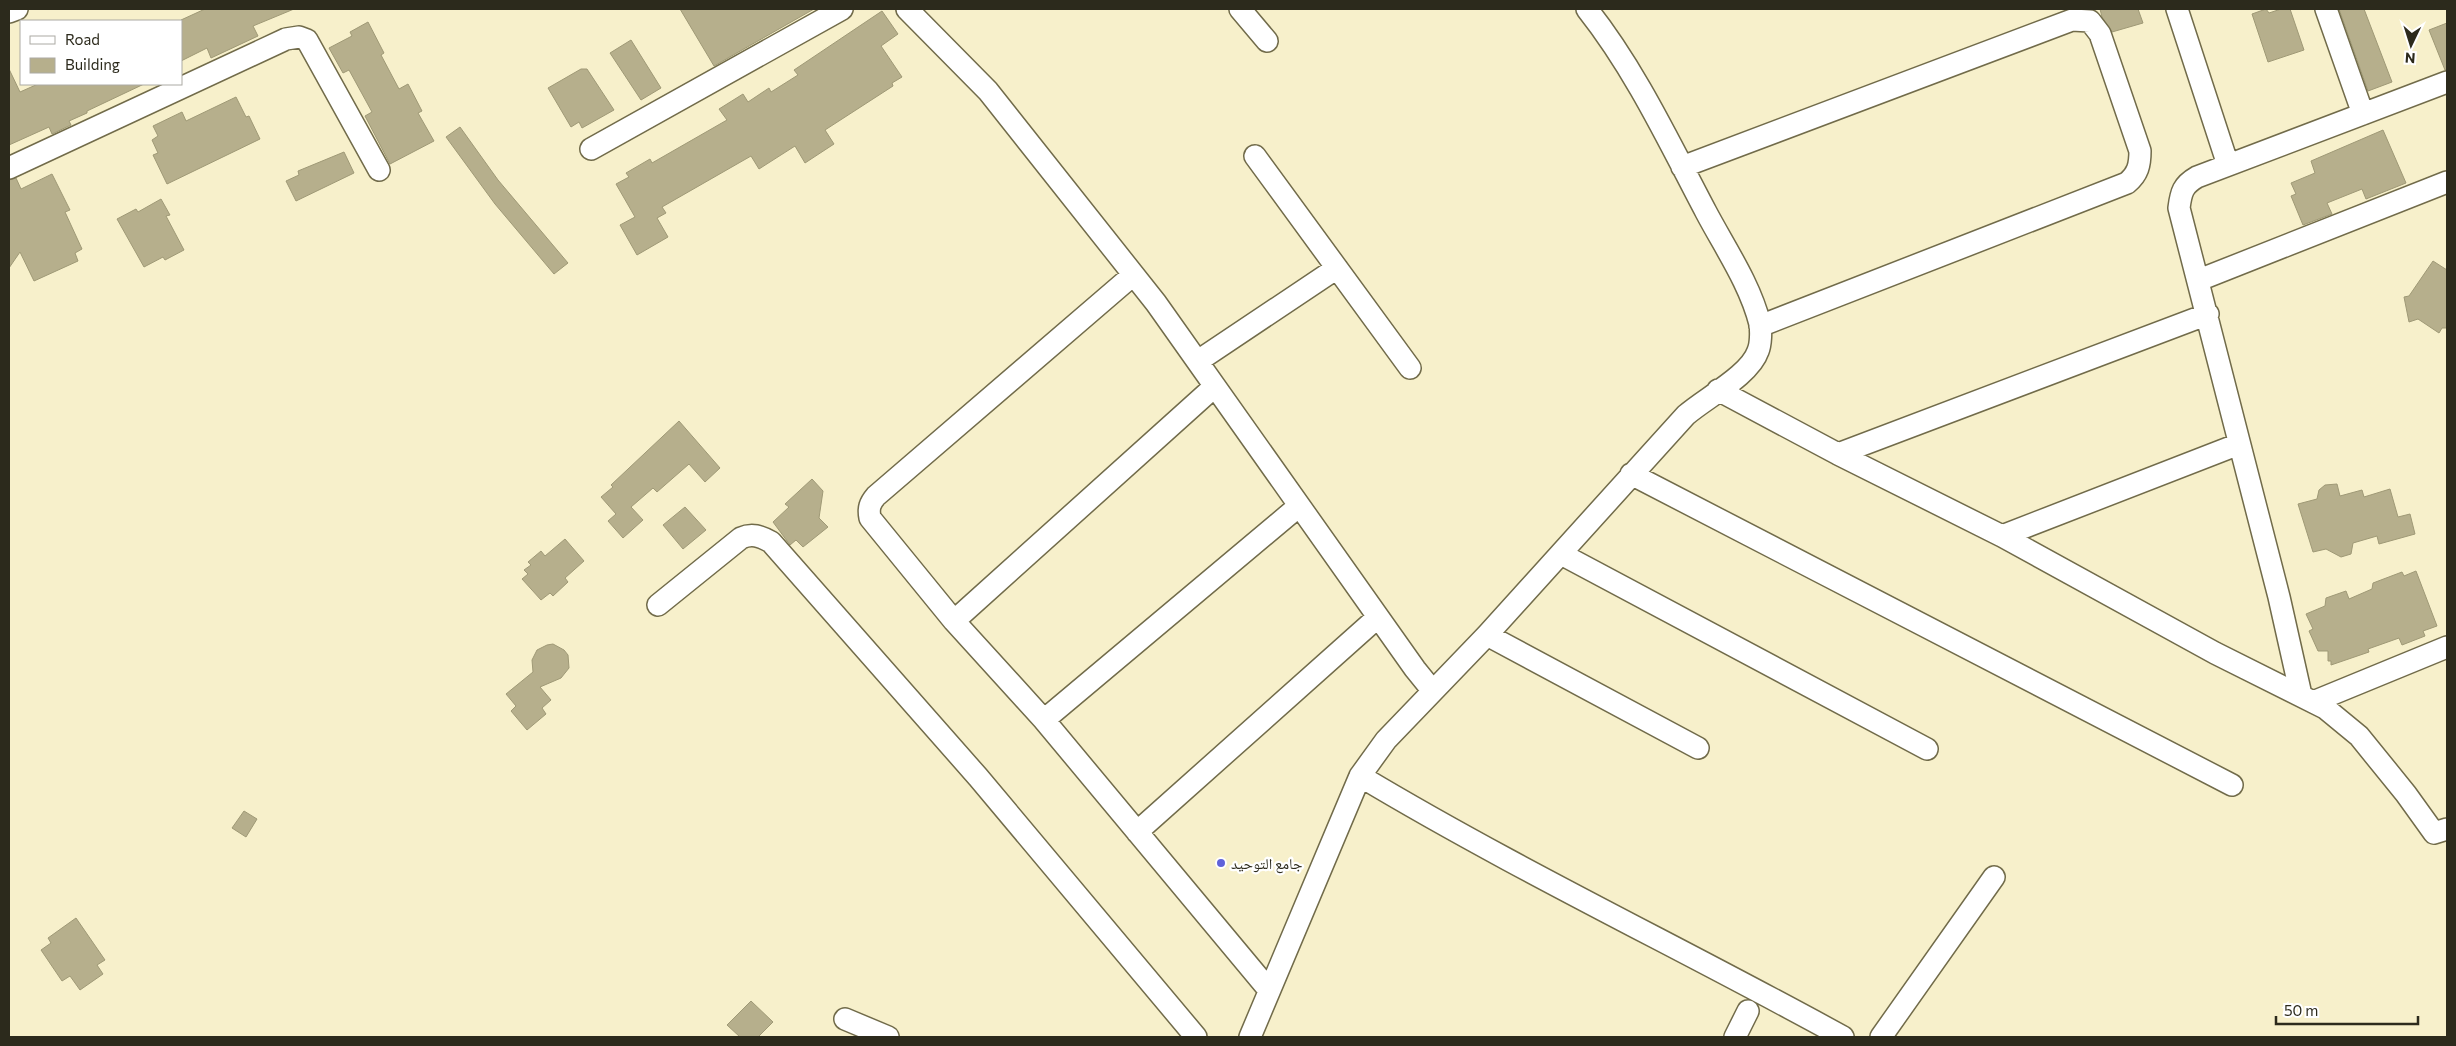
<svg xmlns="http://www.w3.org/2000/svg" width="2456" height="1046" viewBox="0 0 2456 1046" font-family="Commissioner,'Noto Naskh Arabic',sans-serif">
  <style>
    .building { fill: #b6af8c; stroke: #9f9976 }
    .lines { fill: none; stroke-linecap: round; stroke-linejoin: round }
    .minor-casing { stroke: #716b4a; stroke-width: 24 }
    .minor { stroke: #fff; stroke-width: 21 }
    .poi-dot { fill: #6062da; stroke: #fff; stroke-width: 2 }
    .labels { text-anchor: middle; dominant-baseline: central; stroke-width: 4.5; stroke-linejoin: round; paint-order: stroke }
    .poi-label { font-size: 15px; fill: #2c2a1c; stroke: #fff; text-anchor: start }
  </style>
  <rect width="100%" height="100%" fill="#f7f0cb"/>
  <!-- building -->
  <path class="building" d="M205 9H294L253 26 258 36 211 58 207 48 181 61V20Z
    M680 9H814L714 66Z
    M2100 9H2138L2143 23 2112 32 2102 17Z
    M2266 9 2269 13 2281 9H2290L2304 50 2268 62 2252 14Z
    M2339 9H2364L2392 82 2368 91Z
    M882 11 898 34 881 46 902 77 892 83 893 86 825 130 834 144 805 163 795 146 759 169 751 156 662 207 666 213 657 218 668 237 637 255 620 225 635 217 616 184 629 177 626 173 650 159 652 163 727 120 719 109 743 94 748 102 769 88 771 92 798 75 794 70Z
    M368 22 384 53 381 55 399 89 408 84 422 111 418 113 434 141 390 164 365 116 372 112 349 70 343 73 329 48 352 36 350 32Z
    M2447 23V70H2445L2429 30Z
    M631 40 661 88 641 100 610 53Z
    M9 69 20 92 38 84H144L87 111V113L69 121 71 125 52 134 49 127 9 145Z
    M581 69H587L614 110 582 128 579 122 571 127 548 88Z
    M236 97 246 117 249 116 260 139 167 184 153 155 158 153 152 140 158 136 153 126 182 112 186 121Z
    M460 127 498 180 568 263 554 274 495 204 446 137Z
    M2383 130 2406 183 2366 199 2362 189 2327 203 2332 214 2303 225 2291 196 2296 194 2291 183 2315 173 2311 161Z
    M344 152 354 173 296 201 286 181 299 175 298 171Z
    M52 174 70 210 65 212 82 249 75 253 78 261 34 281 20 252 9 268V180L16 178 21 189Z
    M161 199 170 215 166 216 184 250 165 260 163 257 144 267 117 219 136 209 138 212Z
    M2433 261 2447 270V328H2442L2439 333 2418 319 2409 322 2404 297 2409 296Z
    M679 421 720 468 705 482 689 464 657 492 653 488 631 507 643 520 623 538 608 521 616 514 601 497 613 487 611 485Z
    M812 479 823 491 819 518 828 527 803 547 796 540 790 545 773 522 789 507 785 504Z
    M2337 484 2340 496 2362 490 2364 497 2390 489 2398 517 2410 514 2415 534 2379 544 2377 536 2353 543 2351 554 2341 557 2326 549 2313 552 2298 504 2317 499 2319 490 2325 485Z
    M685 507 706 530 683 549 663 525Z
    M565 539 584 561 565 578 568 582 553 596 550 593 541 600 522 579 528 574 524 570 531 565 528 562 541 551 545 556Z
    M2416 571 2437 626 2423 631 2425 636 2402 645 2399 638 2368 649 2369 652 2331 665V661H2328V651H2318L2309 631 2313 629 2306 614 2325 606 2326 598 2346 591 2349 599 2372 589 2373 583 2402 572 2404 576Z
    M553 644 564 650 568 655 569 668 561 678 540 687 551 700 542 708 546 714 527 730 511 711 516 706 506 694 533 672 532 660 537 650 547 645Z
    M244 811 257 819 246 837 232 828Z
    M76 918 105 960 97 965 103 974 80 990 70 976 62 981 41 950 51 943 48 938Z
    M751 1001 773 1022 758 1037H740L727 1025Z"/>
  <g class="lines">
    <!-- minor casing -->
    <g class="minor-casing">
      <path id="minor" d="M907 9 988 91 1156 303 1415 669 1432 690
        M1240 9 1267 41
        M2177 9 2228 165
        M2326 9 2363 114
        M9 12 17 9
        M591 149 842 9
        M1255 156 1410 368
        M1682 167 2072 20 2090 21 2100 34 2140 151C2140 165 2138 174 2127 183L1760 326
        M9 168 286 39 299 37 307 40 379 170
        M1133 275 876 496C870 503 868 508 870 518L954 621 1044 720 1269 990
        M2199 280 2447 182
        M1198 361 1337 268
        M1718 390 1838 454 2002 536 2215 653 2325 708 2359 736 2406 794 2434 833 2447 829
        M1838 454 2208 314
        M1631 474 2232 785
        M2002 536 2239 444
        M1561 554 1927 749
        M658 605 741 538C752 533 760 536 771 542L978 777 1196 1037
        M954 621 1214 387
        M1487 635 1698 748
        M2301 695 2279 597 2179 208C2181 192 2183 185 2197 177L2447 82
        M2313 702 2447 647
        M1044 720 1299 506
        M1360 776C1517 870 1683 949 1843 1037
        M1137 832 1378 617
        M845 1019 888 1037
        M1250 1037 1360 776 1386 740 1487 635 1686 415C1707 397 1750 375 1758 351 1761 344 1761 331 1760 324 1750 284 1725 248 1706 212 1669 142 1636 71 1587 9
        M1735 1037 1748 1011
        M1881 1037 1994 877"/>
    </g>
    <!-- minor -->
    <use href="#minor" class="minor"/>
  </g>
  <!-- markers -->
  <circle class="poi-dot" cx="1221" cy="863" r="5"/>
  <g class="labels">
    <!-- poi labels -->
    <g class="poi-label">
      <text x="1231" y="863">جامع التوحيد</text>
    </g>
  </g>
  <!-- border -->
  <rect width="2456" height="1046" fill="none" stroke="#2c2a1c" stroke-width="20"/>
  <!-- legend -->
  <rect x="20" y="20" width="162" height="65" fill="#ffffff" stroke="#abaaa4"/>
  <rect x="30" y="36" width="25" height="8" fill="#ffffff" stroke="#abaaa4"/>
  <text x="65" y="45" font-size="15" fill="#2c2a1c">Road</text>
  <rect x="30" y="58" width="25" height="15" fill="#b6af8c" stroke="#abaaa4"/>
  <text x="65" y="70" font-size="15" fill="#2c2a1c">Building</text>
  <!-- north arrow -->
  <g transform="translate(2411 45) rotate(184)" stroke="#ffffff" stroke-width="4" paint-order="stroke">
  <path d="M0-4L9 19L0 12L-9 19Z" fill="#2c2a1c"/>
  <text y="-8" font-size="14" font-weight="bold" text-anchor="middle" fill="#2c2a1c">N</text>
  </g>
  <!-- scale -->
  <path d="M2276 1016v8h142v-8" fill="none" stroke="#2c2a1c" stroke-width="2.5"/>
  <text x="2284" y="1016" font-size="15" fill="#2c2a1c" stroke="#ffffff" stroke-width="4" paint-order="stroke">50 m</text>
</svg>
